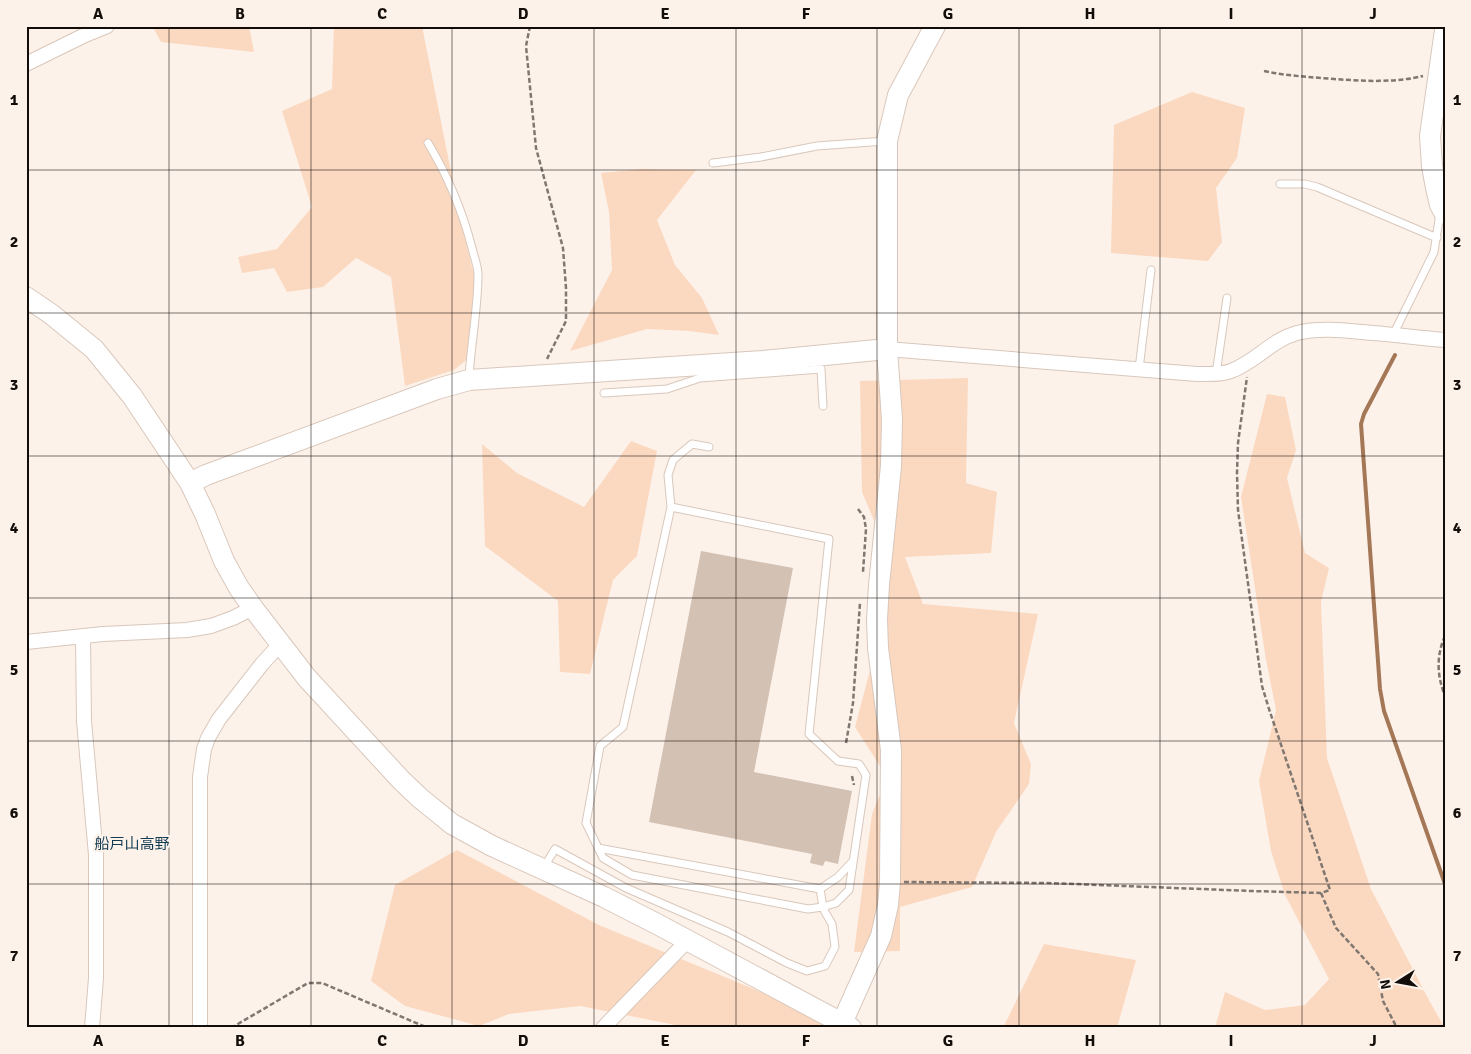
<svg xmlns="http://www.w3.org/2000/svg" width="1471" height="1054" viewBox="0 0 1471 1054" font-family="Signika,'Noto Sans JP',sans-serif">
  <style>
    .green { fill: #fbd9c1 }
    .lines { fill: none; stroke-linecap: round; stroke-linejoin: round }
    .stream { stroke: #a47757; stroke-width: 4 }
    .building { fill: #d3c1b4 }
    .lane-casing { stroke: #d9c7bb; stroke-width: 9 }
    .street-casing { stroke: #d9c7bb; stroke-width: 16 }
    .secondary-casing { stroke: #d9c7bb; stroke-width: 22 }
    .path { stroke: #807771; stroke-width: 2.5; stroke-dasharray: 5 2.5; stroke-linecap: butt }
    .lane { stroke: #fff; stroke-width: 7 }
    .street { stroke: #fff; stroke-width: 14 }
    .secondary { stroke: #fff; stroke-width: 20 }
    .grid { fill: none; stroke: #130d09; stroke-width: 1; stroke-opacity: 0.55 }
    .labels { text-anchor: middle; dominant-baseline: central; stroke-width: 4.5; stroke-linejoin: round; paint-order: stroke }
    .neighbourhood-label { font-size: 15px; fill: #133c52; stroke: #fdf2ea }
    .neatline { fill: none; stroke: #130d09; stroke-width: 2 }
    .grid-label { font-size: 16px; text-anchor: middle; font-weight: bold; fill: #130d09 }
  </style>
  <rect width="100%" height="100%" fill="#fdf2ea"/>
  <!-- green -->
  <path class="green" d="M249 26 254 52 161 42 153 27Z
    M334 26H422L462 227 474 275 475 353 454 370 405 386 391 277 356 258 323 287 287 292 274 268 242 273 238 257 277 249 312 207 282 111 332 89Z
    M1192 92 1245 108 1237 158 1216 188 1222 242 1208 261 1111 253 1114 125Z
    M641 169 696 170 657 220 675 265 702 298 719 335 689 331 647 329 570 351 612 270 609 212 601 173Z
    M968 378 966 483 997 492 991 553 905 557 923 604 1038 614 1014 723 1031 764 1029 784 996 832 972 887 900 907V951L854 952 872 814 887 777 855 727 873 659 878 530 862 492 860 381Z
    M1267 394 1285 397 1296 450 1287 478 1305 553 1329 568 1321 602 1327 758 1371 889 1430 1002 1445 1028H1215L1225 992 1265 1010 1305 1005 1329 979 1285 895 1271 851 1259 781 1276 710 1266 660 1241 497Z
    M631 441 657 451 637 556 613 580 590 674 560 672 558 601 485 546 482 444 517 473 584 507Z
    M457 850 599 925 831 1021 827 1028H677L675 1025 580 1006 509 1014 479 1026 405 1006 371 981 395 885Z
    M1044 944 1136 960 1117 1028H1003Z"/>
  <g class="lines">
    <!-- stream -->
    <path class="stream" d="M1395 355 1364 414 1361 424 1380 689 1384 711 1445 884"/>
  </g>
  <!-- building -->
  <path class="building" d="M701 551 793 568 754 772 852 791 838 864 825 861 823 866 810 863 812 854 649 822Z"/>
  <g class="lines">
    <!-- lane casing -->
    <g class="lane-casing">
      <path id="lane" d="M428 143C449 178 462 209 472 248 474 257 478 266 478 274 478 309 471 343 469 377
        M713 163 761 157 817 146 885 141
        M1280 184H1305L1317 187 1437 238
        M1393 335 1434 252 1440 213
        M1139 369 1151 270
        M1216 374 1227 298
        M604 393 667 389 700 378 821 369 823 406
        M671 507 668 475 673 460 692 444 709 447
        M598 848 820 889 838 877 853 861
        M544 867 555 849 626 888 728 932 787 963 807 971 825 966 835 947 832 924 825 912 823 907 808 909 632 875 603 858 586 823 600 746 623 727 671 507 829 539 809 734 838 761 859 764 866 775 849 890 836 903 823 907 820 889"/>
    </g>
    <!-- street casing -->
    <g class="street-casing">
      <path id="street" d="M26 64 85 35 107 26
        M887 349 1197 374C1209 374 1221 375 1231 371 1256 362 1271 340 1297 333 1321 327 1348 331 1373 333 1397 335 1421 338 1445 340
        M83 636 84 721 96 855V978L92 1028
        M26 642 103 634 187 630 211 626 233 618 253 608
        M200 1028V777L204 749 208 738 219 719 262 664 280 644
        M603 1028 688 940"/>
    </g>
    <!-- secondary casing -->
    <g class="secondary-casing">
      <path id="secondary" d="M1445 30 1430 136 1432 166 1436 188 1440 205 1445 214
        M26 297 51 314 94 349 132 396 190 483 205 514 224 561 239 588 253 608 307 678 401 780 420 798 452 824 492 846 604 897 657 924 851 1028
        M190 483 206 475 437 389 469 380 763 361 887 349
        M842 1023 881 936 888 905 890 882 891 750 878 648 877 619 879 585 891 466 892 419 887 349V141L898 95 935 26"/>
    </g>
    <!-- path -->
    <path class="path" d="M530 26 526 46 536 148 563 248 566 288V321L547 359
      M1264 71C1287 76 1310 77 1334 79 1363 81 1394 83 1423 76
      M858 509 864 517 866 529 863 572
      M1445 636C1436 656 1437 676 1445 696
      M846 743 853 703 860 603
      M852 776 854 785
      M904 882 1048 883 1252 891 1321 893 1330 890 1269 709 1262 686 1238 510 1237 473 1238 443 1247 377
      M1321 893 1336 928 1378 974 1383 1001 1397 1028
      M231 1028 308 983H322L428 1028"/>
    <!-- lane -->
    <use href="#lane" class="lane"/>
    <!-- street -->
    <use href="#street" class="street"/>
    <!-- secondary -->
    <use href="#secondary" class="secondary"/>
  </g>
  <!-- grid -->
  <path class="grid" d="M169 26V1028M311 26V1028M452 26V1028M594 26V1028M736 26V1028M877 26V1028M1019 26V1028M1160 26V1028M1302 26V1028M26 170H1445M26 313H1445M26 456H1445M26 598H1445M26 741H1445M26 884H1445"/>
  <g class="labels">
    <!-- neighbourhood labels -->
    <g class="neighbourhood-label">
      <text x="132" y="844">船戸山高野</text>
    </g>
  </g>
  <!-- border -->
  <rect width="1471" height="1054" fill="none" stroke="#fdf2ea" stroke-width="55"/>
  <!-- north arrow -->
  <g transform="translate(1398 982) rotate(259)" stroke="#fdf2ea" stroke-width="4" paint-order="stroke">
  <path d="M0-4L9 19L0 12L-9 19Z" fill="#130d09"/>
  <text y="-8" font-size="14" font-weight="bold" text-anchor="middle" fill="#130d09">N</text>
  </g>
  <rect x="28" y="28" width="1416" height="998" class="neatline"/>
  <g class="grid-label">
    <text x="98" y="19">A</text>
    <text x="240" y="19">B</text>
    <text x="382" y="19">C</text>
    <text x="523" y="19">D</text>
    <text x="665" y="19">E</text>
    <text x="806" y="19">F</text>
    <text x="948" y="19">G</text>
    <text x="1090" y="19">H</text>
    <text x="1231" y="19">I</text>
    <text x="1373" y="19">J</text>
    <text x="14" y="105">1</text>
    <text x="1457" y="105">1</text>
    <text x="14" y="247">2</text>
    <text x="1457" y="247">2</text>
    <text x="14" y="390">3</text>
    <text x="1457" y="390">3</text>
    <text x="14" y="533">4</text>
    <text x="1457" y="533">4</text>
    <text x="14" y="675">5</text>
    <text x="1457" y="675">5</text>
    <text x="14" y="818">6</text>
    <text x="1457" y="818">6</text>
    <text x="14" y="961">7</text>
    <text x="1457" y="961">7</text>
    <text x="98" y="1046">A</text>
    <text x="240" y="1046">B</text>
    <text x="382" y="1046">C</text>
    <text x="523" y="1046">D</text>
    <text x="665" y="1046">E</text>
    <text x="806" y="1046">F</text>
    <text x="948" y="1046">G</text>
    <text x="1090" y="1046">H</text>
    <text x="1231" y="1046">I</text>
    <text x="1373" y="1046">J</text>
  </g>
</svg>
